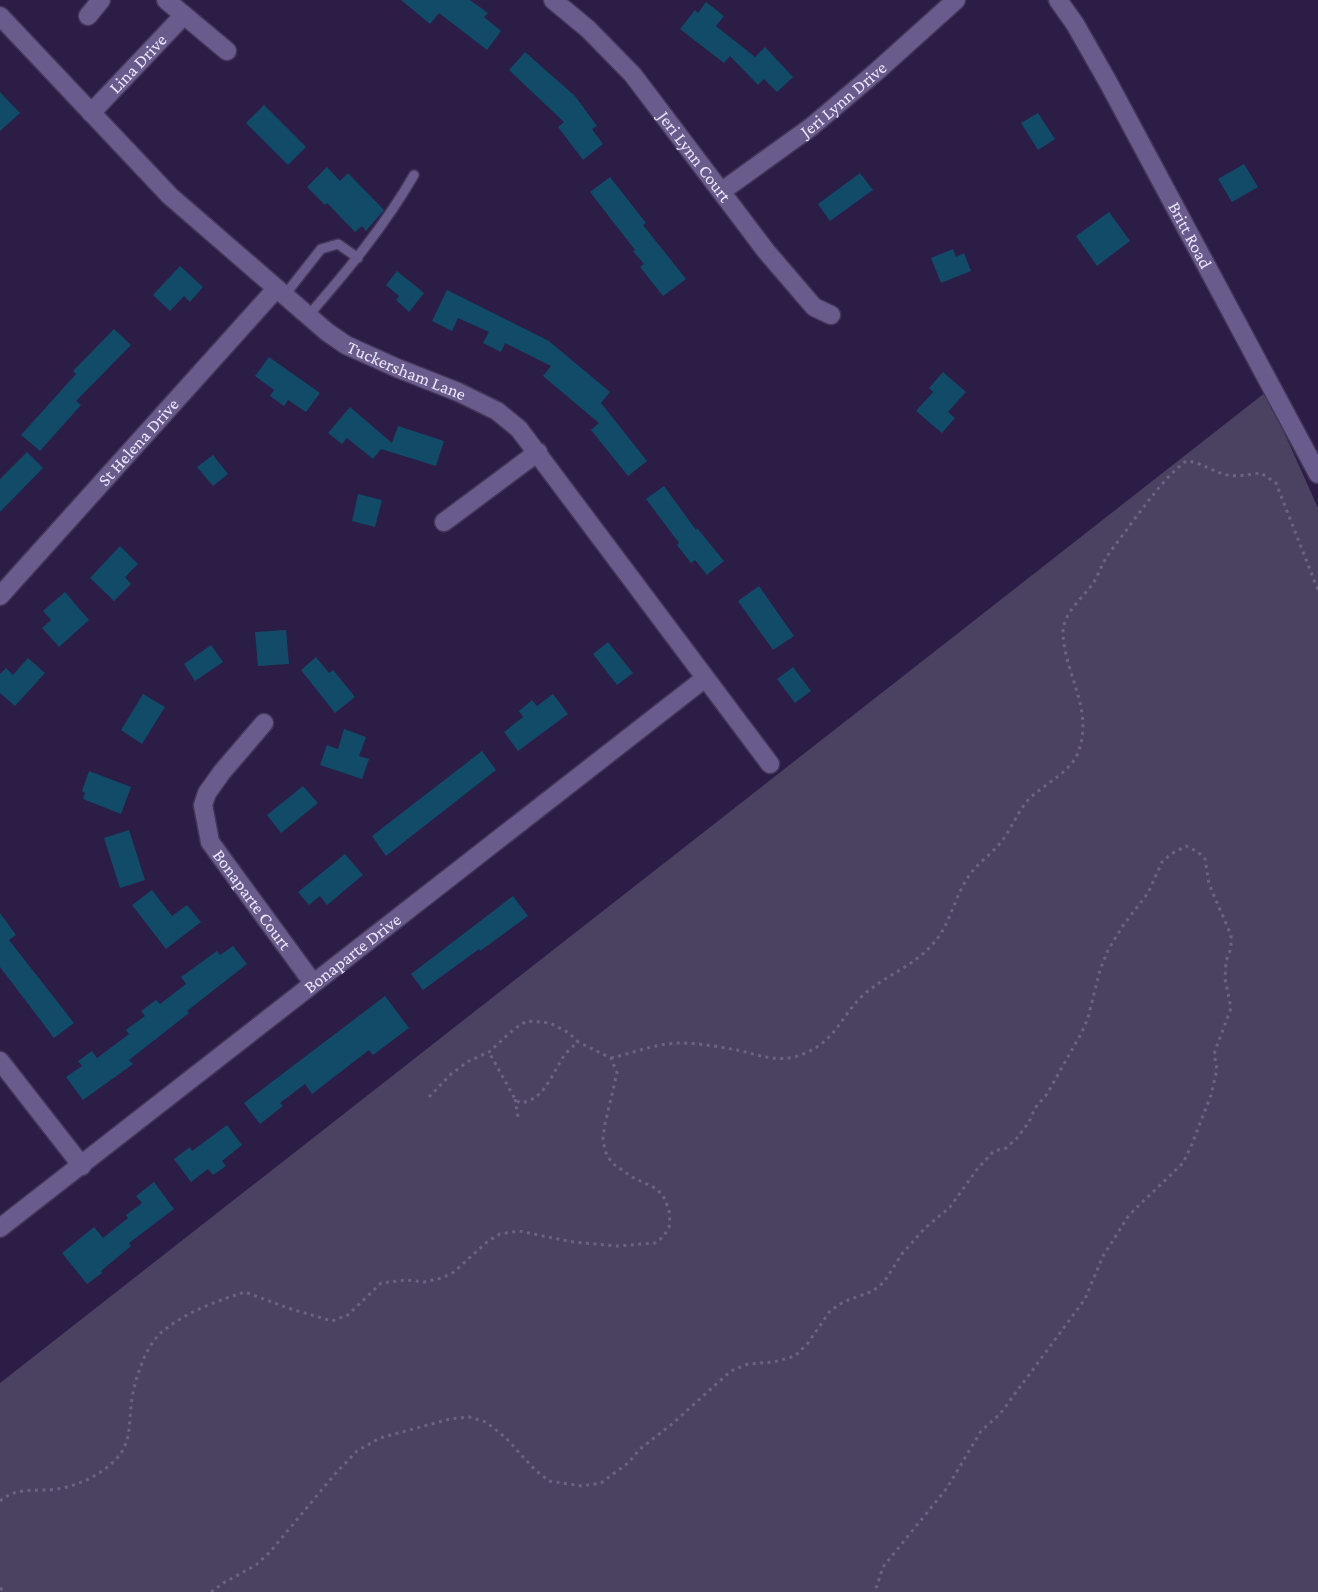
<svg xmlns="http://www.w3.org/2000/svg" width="1318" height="1592" viewBox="0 0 1318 1592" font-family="'Crimson Pro',serif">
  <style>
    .green { fill: #4b4262 }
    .building { fill: #114b68 }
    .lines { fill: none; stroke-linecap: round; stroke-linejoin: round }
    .lane-casing { stroke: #433659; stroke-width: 12 }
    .street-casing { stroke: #433659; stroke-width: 21 }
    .secondary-casing { stroke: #433659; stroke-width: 21 }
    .path { stroke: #6d6284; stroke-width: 3; stroke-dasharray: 3 4.5; stroke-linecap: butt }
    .lane { stroke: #695c8c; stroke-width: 9 }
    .street { stroke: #695c8c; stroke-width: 18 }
    .secondary { stroke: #695c8c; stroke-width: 18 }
    .labels { text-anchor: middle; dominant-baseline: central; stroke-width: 6; stroke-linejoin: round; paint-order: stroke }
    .street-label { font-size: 18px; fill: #eae5fb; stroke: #2b1d46 }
  </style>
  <rect width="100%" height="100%" fill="#2b1d46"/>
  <!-- green -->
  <path class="green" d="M1266 392 1318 508V1592H0V1383Z"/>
  <!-- building -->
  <path class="building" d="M401 0H470L488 13 484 17 501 31 487 50 439 13 430 24Z
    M706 2 724 16 716 26 755 57 765 47 793 77 777 92 764 79 758 85 730 56 724 63 680 29 695 10 698 13Z
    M525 52 575 96 597 126 592 129 603 144 583 160 558 127 564 122 509 70Z
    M0 92 20 113 0 131Z
    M264 105 306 147 288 165 246 123Z
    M1038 113 1055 139 1038 150 1021 123Z
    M1244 164 1258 187 1232 202 1218 179Z
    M327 167 340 181 348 173 384 210 366 231 362 226 355 232 327 203 325 205 307 187Z
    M860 173 873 190 830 221 818 204Z
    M610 177 646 223 643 225 686 279 663 296 640 267 644 264 633 251 635 250 590 192Z
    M1109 212 1130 241 1097 266 1076 236Z
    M953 249 956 257 964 253 971 271 941 283 931 258Z
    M180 266 203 287 190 302 184 296 170 311 153 295Z
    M397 271 424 293 409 312 396 300 399 296 386 285Z
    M447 290 549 341 610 392 601 403 647 461 628 476 591 430 599 423 543 376 551 366 505 343 501 352 483 343 489 332 458 318 452 331 432 321Z
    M114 329 131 345 76 401 81 405 40 451 21 435 76 374 73 371Z
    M269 357 320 393 306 412 288 400 284 406 270 396 274 390 255 376Z
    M943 372 966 392 948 412 955 418 942 433 916 411 933 392 929 388Z
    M350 407 392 443 398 426 444 441 436 466 381 449 373 459 347 438 342 444 328 433Z
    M27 452 43 468 0 512V479Z
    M213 455 228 474 213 486 197 467Z
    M664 486 696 530 697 528 724 561 707 575 695 560 691 563 677 545 679 543 646 499Z
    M358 494 382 500 375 527 352 521Z
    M120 546 138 564 125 577 131 584 114 601 90 578Z
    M759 586 794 636 773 650 738 601Z
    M65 592 89 620 59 647 42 628 51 620 43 611Z
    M286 630 289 664 258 666 255 632Z
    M608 642 633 673 617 685 593 654Z
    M211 645 223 662 195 681 184 664Z
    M316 657 329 673 333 670 355 697 335 713 301 670Z
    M28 658 45 673 15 706 0 693V674L6 668 13 675Z
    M793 667 811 691 795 703 777 679Z
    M143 694 165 707 142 744 121 730Z
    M553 694 568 714 518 751 504 732 523 717 519 711 532 700 537 706Z
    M344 729 366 737 359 756 369 759 362 779 320 765 327 745 338 749Z
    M482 751 496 770 386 856 372 836Z
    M89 771 131 787 121 814 83 799 85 793 82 791Z
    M303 786 318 803 281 833 267 815Z
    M129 830 145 880 120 888 104 838Z
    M345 854 363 875 327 905 320 896 309 905 298 892Z
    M152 890 172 916 187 905 201 922 166 949 132 905Z
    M513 896 528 916 480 951 479 949 423 990 411 974Z
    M0 913 16 935 9 940 74 1023 54 1038 0 967Z
    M233 946 247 964 187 1011 189 1013 129 1060 133 1064 83 1100 66 1077 82 1066 78 1061 92 1051 97 1058 129 1034 126 1030 145 1016 141 1011 156 1000 160 1004 186 984 181 977 217 951 220 955Z
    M385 996 409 1028 373 1055 369 1050 312 1094 305 1084 280 1103 283 1106 260 1124 244 1103Z
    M227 1125 242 1145 222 1161 226 1166 213 1175 208 1169 191 1182 174 1159 190 1147 192 1151Z
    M154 1182 174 1209 129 1243 131 1246 101 1271 102 1273 87 1284 62 1253 94 1227 103 1238 128 1218 126 1215 142 1203 136 1196Z"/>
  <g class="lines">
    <!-- lane casing -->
    <g class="lane-casing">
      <path id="lane" d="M284 296 321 249 338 244 358 258
        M308 316C347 271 384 227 414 175"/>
    </g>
    <!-- street casing -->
    <g class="street-casing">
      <g id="street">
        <path d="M166 0 227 51"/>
        <path id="s1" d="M553 0 588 29 633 75 766 251 814 307 831 315"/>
        <path id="s2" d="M0 16 170 196 327 332 346 345 397 368 458 392 497 411 519 429 770 764"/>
        <path d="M88 16 101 0"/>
        <path id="s3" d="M91 113 184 15"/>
        <path id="s4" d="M722 191 811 127 876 72 956 0"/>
        <path d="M444 522 538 452"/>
        <path id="s5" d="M0 596 276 289"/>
        <path id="s6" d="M264 723 222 772 207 793 203 805 210 842 313 983"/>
        <path d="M0 1061 82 1166"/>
        <path id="s7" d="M0 1228 704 679"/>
      </g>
    </g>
    <!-- secondary casing -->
    <g class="secondary-casing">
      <g id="secondary">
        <path id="s8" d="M1058 0 1075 24 1108 82 1318 474"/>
      </g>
    </g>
    <!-- path -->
    <path class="path" d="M611 1058C634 1053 656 1043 681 1043 700 1043 719 1047 737 1050 760 1055 779 1064 803 1054 834 1042 840 1019 860 998 883 976 911 968 932 945 951 925 954 895 971 873 981 860 997 850 1006 835 1014 823 1019 810 1029 799 1045 783 1072 772 1079 750 1093 708 1065 675 1063 634 1062 613 1084 597 1094 582 1098 575 1101 567 1105 560 1112 548 1122 537 1130 525 1148 502 1163 479 1186 461 1201 462 1213 472 1227 475 1238 477 1250 474 1261 473L1276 483 1318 590
      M429 1097 451 1074 469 1061 489 1052 514 1029 527 1021 550 1023 569 1033 578 1042C571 1048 563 1055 559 1064 549 1081 542 1100 520 1103L515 1099 489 1052
      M515 1099 518 1117
      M0 1501C17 1486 36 1492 57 1489 78 1486 103 1474 117 1458 131 1443 129 1424 131 1406 133 1384 145 1345 163 1331 186 1312 217 1301 245 1292L288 1308 332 1321 348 1315 381 1283 407 1280 424 1282 442 1278 454 1272 488 1241 500 1234 519 1231 573 1242 617 1246 655 1243 663 1237 669 1227 670 1214 665 1199 657 1189 632 1177 612 1163 605 1151 603 1138 605 1124 617 1073 611 1058 578 1042
      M0 1588 5 1592
      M211 1592 225 1582 256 1565 270 1552 335 1474 357 1451 380 1438 450 1419 469 1417 486 1422 506 1438 535 1470 549 1481 582 1486 601 1483 628 1463 640 1449 672 1424 731 1371 748 1364 774 1362 795 1356 808 1343 830 1311 843 1302 873 1291 884 1282 902 1254 924 1229 950 1207 978 1168 994 1151 1006 1148 1017 1138 1029 1122 1035 1108 1047 1094 1082 1032 1088 1018 1100 970 1108 950 1124 924 1148 893 1162 862 1171 854 1186 846 1198 852 1205 859 1209 884 1231 935V948L1226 961 1225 979 1231 1008 1214 1054 1217 1069 1211 1095 1192 1144 1183 1163 1129 1215 1103 1256 1085 1299 1000 1414 981 1431 947 1488 883 1567 877 1586 873 1592"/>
    <!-- lane -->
    <use href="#lane" class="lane"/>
    <!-- street -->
    <use href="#street" class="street"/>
    <!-- secondary -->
    <use href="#secondary" class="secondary"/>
  </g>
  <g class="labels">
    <!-- street labels -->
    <g class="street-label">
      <text stroke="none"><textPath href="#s3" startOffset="68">Lina Drive</textPath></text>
      <text stroke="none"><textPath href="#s4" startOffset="152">Jeri Lynn Drive</textPath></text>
      <text stroke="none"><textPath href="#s1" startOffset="212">Jeri Lynn Court</textPath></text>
      <text stroke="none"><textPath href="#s8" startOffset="270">Britt Road</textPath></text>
      <text stroke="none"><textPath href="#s2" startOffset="544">Tuckersham Lane</textPath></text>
      <text stroke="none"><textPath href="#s5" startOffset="207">St Helena Drive</textPath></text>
      <text stroke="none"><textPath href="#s6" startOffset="212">Bonaparte Court</textPath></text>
      <text stroke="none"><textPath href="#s7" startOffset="447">Bonaparte Drive</textPath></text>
    </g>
  </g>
</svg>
